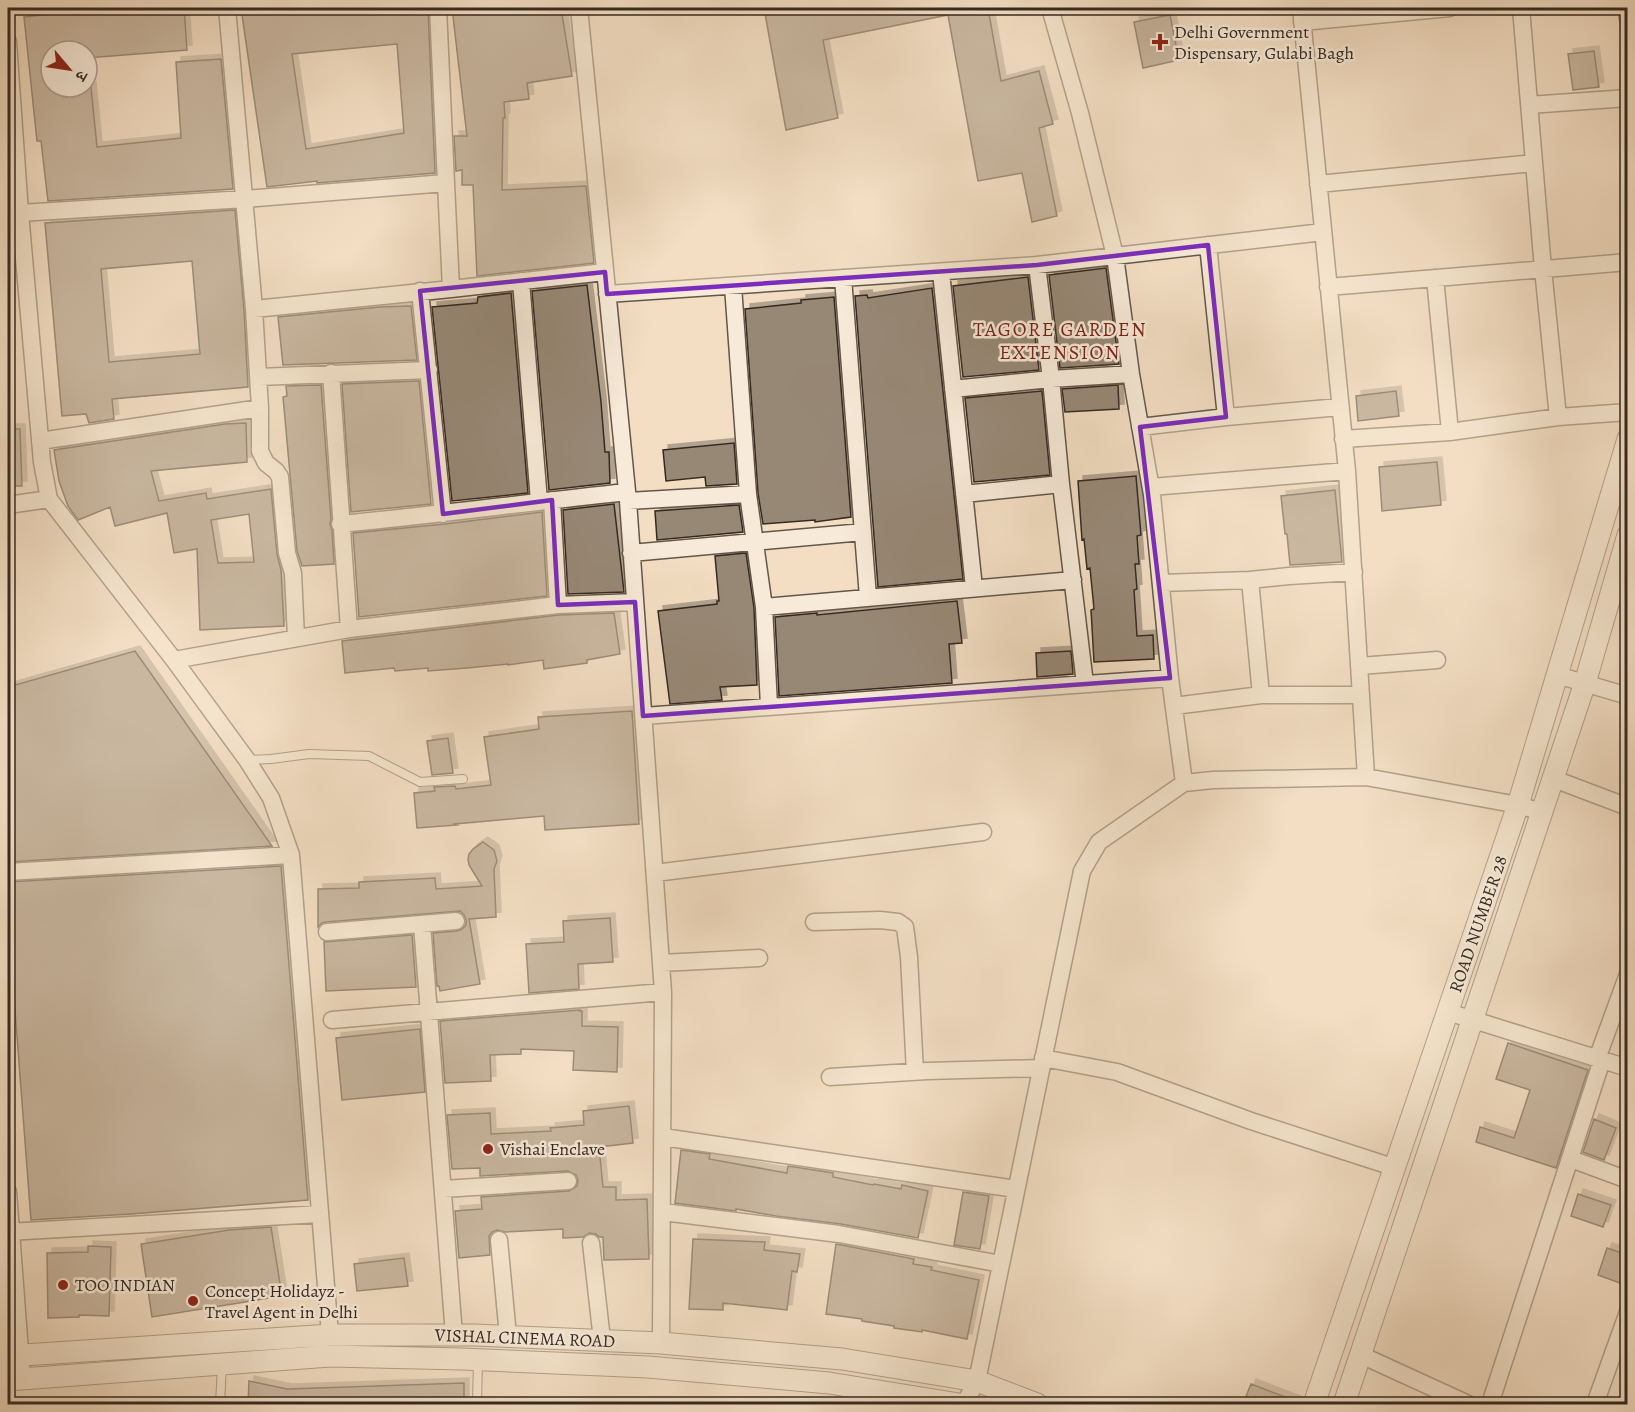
<svg xmlns="http://www.w3.org/2000/svg" width="1635" height="1412" viewBox="0 0 1635 1412" font-family="Alegreya,'Noto Serif Devanagari',serif">
  <style>
    .building { fill: #978876; stroke: #342a22; stroke-width: 1.5; fill-rule: evenodd; filter: url(#shadow) }
    .lines { fill: none; stroke-linecap: round; stroke-linejoin: round }
    .service-casing { stroke: #64574a; stroke-width: 10 }
    .minor-casing { stroke: #64574a; stroke-width: 19 }
    .tertiary-casing { stroke: #64574a; stroke-width: 23 }
    .service { stroke: #f7ead8; stroke-width: 8 }
    .minor { stroke: #f7ead8; stroke-width: 16 }
    .tertiary { stroke: #f7ead8; stroke-width: 21 }
    .marked { fill: none; stroke: #7b2cbf; stroke-width: 4.5; stroke-linejoin: round }
    .poi-dot { fill: #8f2418; stroke: #f7ead8; stroke-width: 2 }
    .labels { text-anchor: middle; dominant-baseline: central; stroke-width: 5; stroke-linejoin: round; paint-order: stroke }
    .poi-label { font-size: 18px; fill: #342a22; stroke: #f7ead8; text-anchor: start }
    .street-label { font-size: 18px; fill: #342a22; stroke: #f7ead8 }
    .neighbourhood-label { font-size: 20px; letter-spacing: 1.5px; fill: #7a1f14; stroke: #f7ead8 }
  </style>
  <defs>
    <filter id="shadow"><feDropShadow dx="5" dy="-5" stdDeviation="0" flood-color="#0004"/></filter>
  </defs>
  <rect width="100%" height="100%" fill="#f3dec3"/>
  <filter id="stains"><feTurbulence type="fractalNoise" baseFrequency=".00333" numOctaves="4"/><feColorMatrix values="0 0 0 0 .2 0 0 0 0 .09 0 0 0 0 .02 0 0 0 .5 -.17"/></filter>
  <radialGradient id="worn" r=".72"><stop offset=".6" stop-color="#630" stop-opacity="0"/><stop offset="1" stop-color="#630" stop-opacity=".3"/></radialGradient>
  <!-- building -->
  <path class="building" d="M133 8H184L187 50 87 58V51H51V87H91L97 147 181 138 176 62 221 59 233 189 48 201 41 141H37L24 17 83 11Z
    M241 8H428L435 173 317 183V181L267 187ZM397 44 404 133 306 149 292 54Z
    M452 8H561L572 76 527 83 529 99 504 102 505 118H503L502 190 586 186 594 263 477 276 473 185H462V170L456 171 454 136H467Z
    M764 8H988L1001 81 1039 71 1053 124 1039 128 1057 216 1032 222 1022 173 978 181 948 15 823 40 838 118 786 130Z
    M1170 15 1179 60 1143 68 1134 22Z
    M1594 51 1599 87 1573 90 1568 54Z
    M235 210 244 310 248 387 112 399 114 419 89 423 86 414 62 416 45 223ZM192 261 200 354 109 362 101 269Z
    M1106 268 1119 364 1060 368 1049 275Z
    M1028 277 1039 370 963 377 953 286Z
    M587 285 601 402 605 452H609L610 483 549 490 532 291Z
    M932 288 963 579 878 587 855 296 867 295 868 298Z
    M511 293 528 493 452 501 432 307 477 303 478 297Z
    M834 297 851 517 815 522V520L763 524 758 493 745 309 801 303V300Z
    M411 306 417 360 283 365 278 317 380 307Z
    M419 381 431 504 351 512 342 384Z
    M321 385 331 519 330 524 332 530 334 564 302 566 297 551 283 397 287 396 286 386Z
    M1118 385 1119 409 1065 412 1062 389Z
    M1042 391 1050 475 974 482 965 398Z
    M1396 391 1399 416 1358 421 1356 396Z
    M246 423 247 462 151 471 159 501 206 493 207 499 271 489 277 554 281 570 284 626 200 630 197 549 174 553 167 513 115 526 110 507 78 520 68 506 59 481 54 450 225 424ZM249 514 254 562 218 563 211 520Z
    M8 429H20L22 486H8Z
    M734 443 737 484 706 486 705 477 666 481 663 450Z
    M1437 462 1441 505 1382 511 1379 467Z
    M1136 476 1141 535 1137 536 1139 564H1135L1137 589 1134 590 1137 636 1153 635 1154 659 1094 662 1091 610 1094 609 1090 568 1087 569 1084 539 1082 540 1078 481Z
    M1335 490 1342 562 1290 565 1287 534H1285L1281 496Z
    M614 504 624 592 568 594 563 510Z
    M739 505 743 532 657 540 655 511Z
    M542 512 547 596 359 617 353 533 445 524Z
    M746 553 754 608 757 685 720 687 722 700 670 704 658 611 717 604V601H719L715 556Z
    M957 601 962 643 949 644 952 683 779 696 775 617 817 613V615Z
    M614 613 620 654 587 660V663L544 669 543 660 508 665V664L467 668 428 671V668L395 671 394 668 345 673 342 641 559 615Z
    M135 651 272 846 8 862V687Z
    M1071 651 1073 674 1037 677 1036 653Z
    M632 711 639 824 545 830 544 816 455 824 457 825 417 828 414 793 435 791 434 787 455 786 456 789 491 785 484 737 539 729 538 717Z
    M448 738 453 773 432 775 427 741Z
    M483 842 494 850 497 861 494 869 496 917 469 919 480 984 440 991 439 986H437L433 933 457 931 462 929 466 925V920L464 915 460 911 326 922 322 923 318 927V889L359 888V882L435 878 436 889 482 886 469 865 468 859 469 854 473 849Z
    M281 866 308 1200 131 1214 31 1220 8 918V882Z
    M610 918 613 962 578 964 579 989 529 993 526 944 564 942 563 921Z
    M412 935 416 987 326 991 324 942Z
    M580 1010V1011H582V1026L618 1027 617 1072 573 1070 574 1051 521 1049V1054L490 1055 491 1081 445 1083 440 1021Z
    M420 1029 425 1092 342 1100 336 1038Z
    M1508 1043 1588 1070 1556 1168 1476 1142 1480 1127 1514 1138 1530 1090 1496 1079Z
    M629 1106 633 1143 599 1147 603 1187H616V1200L647 1199 649 1259 604 1260 603 1237H599L596 1234 590 1233 583 1237 563 1238V1229L505 1232 497 1230 492 1232 489 1236 490 1255 459 1258 455 1211 482 1209 481 1197 569 1191 577 1186 578 1180 576 1175 568 1171 480 1176V1168L452 1169 447 1115 490 1113 491 1134 551 1131 550 1128 584 1125 583 1111Z
    M1594 1119 1616 1128 1604 1160 1583 1152Z
    M681 1150 710 1154 709 1159 787 1173 788 1166 833 1173V1177L873 1185 874 1184 901 1189 902 1185 928 1191 918 1238 841 1224 776 1216 736 1209V1211L675 1203Z
    M963 1192 989 1196 980 1249 954 1245Z
    M1578 1194 1611 1205 1603 1227 1571 1216Z
    M271 1227 282 1296 152 1317 141 1244 229 1230Z
    M693 1239 765 1242 764 1250 800 1254 797 1272 792 1271 787 1310 723 1303V1310L689 1309Z
    M836 1244 914 1259 913 1264 932 1267 931 1270 979 1280 967 1339 922 1330V1332L894 1328V1326L862 1321V1319L826 1314Z
    M88 1246 111 1247 109 1316 79 1315V1317L48 1318 47 1253 88 1252Z
    M1607 1248 1628 1255V1286L1598 1275Z
    M404 1258 408 1286 357 1291 354 1264Z
    M249 1381 287 1389 464 1383V1404H248Z
    M1251 1384 1301 1403V1404H1243Z"/>
  <g class="lines">
    <!-- service casing -->
    <g class="service-casing">
      <path id="service" d="M247 760 271 759 309 754 369 756 420 782 463 779
        M220 1404 222 1365
        M477 1404 478 1360"/>
    </g>
    <!-- minor casing -->
    <g class="minor-casing">
      <path id="minor" d="M227 8 254 309 260 408V451L266 463 276 471 280 477 287 553 293 573 296 638
        M579 8 628 501 663 992 661 1343
        M1050 8 1080 113 1115 256 1131 374 1152 495 1170 678 1184 783
        M1301 8 1347 471 1366 777
        M1521 8 1543 269 1558 417
        M1626 8 1628 19
        M1302 22 1450 8
        M8 42 20 213 42 462 49 499 174 660 247 760 271 798 291 855 330 1335
        M1529 105 1628 98
        M1318 184 1534 163
        M20 213 245 199 446 183 438 8
        M1208 245 1226 417
        M1037 265 1051 379 1061 484 1085 684
        M941 272 974 588
        M843 278 868 597
        M1435 278 1450 432
        M521 281 539 501
        M733 286 748 494 764 607 769 706
        M1328 287 1628 262
        M451 289 605 272
        M420 291 443 514
        M607 294 1037 265 1323 232
        M254 309 451 289 446 183
        M331 373 349 629
        M259 377 429 370
        M953 389 1051 379 1131 374
        M1140 427 1226 417 1340 407
        M1343 439 1450 432 1558 417 1628 412
        M40 441 260 408
        M1151 487 1347 471
        M964 494 1061 484
        M552 500 558 605
        M628 501 748 494
        M8 505 49 499
        M340 524C436 515 531 502 627 492
        M631 553 863 532
        M1161 583 1250 580
        M764 607 1073 580
        M174 660 349 629 558 605 635 602
        M1360 666 1437 660
        M1557 675 1628 696
        M1261 695H1361
        M1174 706 1261 695 1250 580 1289 576 1354 572
        M643 716 1170 678
        M1554 779 1628 807
        M8 872 291 855
        M655 873 983 832
        M814 922 880 920 898 922 905 927 909 957 915 1072
        M422 924 454 1335
        M327 932 456 921
        M661 963 759 958
        M1448 1012 1628 1068
        M332 1020 663 992
        M1043 1058 1117 1072 1251 1121 1396 1168
        M1597 1059 1628 974
        M830 1077 927 1071 1041 1068
        M663 1137 1016 1189
        M1571 1159 1628 1180
        M443 1189 568 1181
        M8 1192 22 1378
        M663 1212 839 1234 1001 1264
        M8 1232 320 1214
        M499 1240 508 1336
        M591 1243 602 1340
        M1361 1355 1468 1404
        M964 1404 977 1381 1082 871 1099 842 1184 783 1213 780 1366 777 1518 805 1542 812
        M1490 1404 1602 1060
        M1595 1404 1628 1312"/>
    </g>
    <!-- tertiary casing -->
    <g class="tertiary-casing">
      <path id="tertiary" d="M8 1356 330 1335H475L661 1343 842 1359 977 1381 1037 1404
        M8 1380 330 1356 462 1359 648 1367 829 1383 959 1404
        M1314 1404 1518 805 1628 439
        M1344 1404 1585 683 1628 535"/>
    </g>
    <!-- service -->
    <use href="#service" class="service"/>
    <!-- minor -->
    <use href="#minor" class="minor"/>
    <!-- tertiary -->
    <use href="#tertiary" class="tertiary"/>
  </g>
  <!-- marked area -->
  <path d="M0 0H1635V1412H0ZM1208 245 1226 417 1140 427 1170 678 643 716 635 602 558 605 552 500 443 514 420 291 605 272 607 294 1037 265Z" fill="#f3dec3" fill-opacity=".55" fill-rule="evenodd"/>
  <path class="marked" d="M1208 245 1226 417 1140 427 1170 678 643 716 635 602 558 605 552 500 443 514 420 291 605 272 607 294 1037 265Z"/>
  <!-- markers -->
  <g class="poi-dot">
    <path d="M1157 33h6v6h6v6h-6v6h-6v-6h-6v-6h6z"/>
    <circle cx="488" cy="1149" r="6"/>
    <circle cx="63" cy="1285" r="6"/>
    <circle cx="193" cy="1301" r="6"/>
  </g>
  <g class="labels">
    <!-- poi labels -->
    <g class="poi-label">
      <text x="1174" y="32">Delhi Government<tspan x="1174" dy="21">Dispensary, Gulabi Bagh</tspan></text>
      <text x="500" y="1149">Vishai Enclave</text>
      <text x="75" y="1285">TOO INDIAN</text>
      <text x="205" y="1291">Concept Holidayz -<tspan x="205" dy="21">Travel Agent in Delhi</tspan></text>
    </g>
    <!-- street labels -->
    <g class="street-label">
      <text transform="translate(1478 924) rotate(-71)">ROAD NUMBER 28</text>
      <text transform="translate(525 1338) rotate(2)">VISHAL CINEMA ROAD</text>
    </g>
    <!-- neighbourhood labels -->
    <g class="neighbourhood-label">
      <text x="1060" y="329">TAGORE GARDEN<tspan x="1060" dy="23">EXTENSION</tspan></text>
    </g>
  </g>
  <!-- margin -->
  <rect width="1635" height="1412" fill="none" stroke="#f3dec3" stroke-width="30"/>
  <rect x="9" y="9" width="1617" height="1394" fill="none" stroke="#342a22" stroke-width="3"/>
  <rect x="15" y="15" width="1605" height="1382" fill="none" stroke="#342a22" stroke-width="1.5"/>
  <!-- north arrow -->
  <g transform="translate(69 69) rotate(119)"><circle r="28" fill="#f7ead8" stroke="#a99d8f" stroke-width="1.5"/>
  <path d="M0-4.5L10 22L0 15L-10 22Z" fill="#8f2418"/>
  <text y="-9" font-size="16" font-weight="bold" text-anchor="middle" fill="#342a22">उ</text>
  </g>
  <rect width="100%" height="100%" filter="url(#stains)"/>
  <rect width="100%" height="100%" fill="url(#worn)"/>
</svg>
